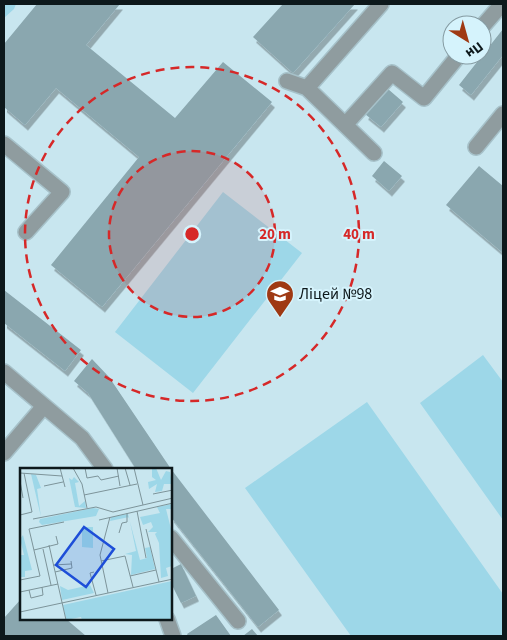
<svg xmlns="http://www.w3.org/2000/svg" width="507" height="640" viewBox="0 0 507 640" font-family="'Source Sans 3',sans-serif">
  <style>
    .green { fill: #9dd7e8 }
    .building { fill: #8aa7af; filter: url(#shadow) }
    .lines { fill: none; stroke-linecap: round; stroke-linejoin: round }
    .minor-casing { stroke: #a6c1c9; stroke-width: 18 }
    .minor { stroke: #8f9c9f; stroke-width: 15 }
    .ring { fill: none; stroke: #d62828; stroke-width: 2.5; stroke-dasharray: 9 6 }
    .labels { text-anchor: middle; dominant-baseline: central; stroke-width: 4; stroke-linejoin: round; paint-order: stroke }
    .poi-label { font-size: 16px; fill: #0d181b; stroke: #d5f3fc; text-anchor: start }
    .inset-road { fill: none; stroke: #7d949a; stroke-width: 1 }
    .view { fill: #1d4ed8; fill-opacity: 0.15; stroke: #1d4ed8; stroke-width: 2.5 }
    .inset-edge { fill: none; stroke: #0d181b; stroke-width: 2.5 }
    .centre { fill: #d62828; stroke: #d5f3fc; stroke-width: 2.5 }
    .ring-label { font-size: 15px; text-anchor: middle; font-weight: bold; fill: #d62828; stroke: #d5f3fc; stroke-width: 4; stroke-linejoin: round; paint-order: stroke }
  </style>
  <defs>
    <filter id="shadow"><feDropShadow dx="3" dy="5.5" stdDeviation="0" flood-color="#0004"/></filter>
  </defs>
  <rect width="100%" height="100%" fill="#c8e6ef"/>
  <!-- green -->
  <path class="green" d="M4 4H16L14 9 4 18Z
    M223 192 302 253 193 393 115 332Z
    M483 355 503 382V520L420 403Z
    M367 402 503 594V636H351L245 488Z"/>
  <!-- building -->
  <path class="building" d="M37 4H120L86 45 175 118 223 62 272 102 102 307 51 265 139 157 56 88 25 125 4 107V44Z
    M283 4H355L293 73 253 37Z
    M503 29V55L471 95 459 85Z
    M388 89 403 102 381 127 365 114Z
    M384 161 402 176 389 191 372 176Z
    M479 166 503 186V253L446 205Z
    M4 290 81 350 65 371 4 323Z
    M92 359 109 377 171 469 279 610 258 627 171 517V469H136L88 393 74 381Z
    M181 564 196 596 181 603 171 583V569Z
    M21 599V619H66L86 636H6L4 634V618Z
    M216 615 231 636H188L187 634Z
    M252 629 258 636H243Z"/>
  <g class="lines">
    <!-- minor casing -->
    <g class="minor-casing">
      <path id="minor" d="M482 27 502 4
        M287 81 307 88
        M345 125 392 73 424 98 459 55
        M4 144 62 192 26 232
        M476 147 503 114
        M374 153 307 88 381 4
        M4 372 82 438 105 469
        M4 453 44 406
        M171 538 238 621
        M167 619 173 636"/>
    </g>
    <!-- minor -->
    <use href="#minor" class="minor"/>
  </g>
  <!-- distance rings -->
  <circle cx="192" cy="234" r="83" fill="#d62828" fill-opacity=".12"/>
  <g class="ring">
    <circle cx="192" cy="234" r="83"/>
    <circle cx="192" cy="234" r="167"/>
  </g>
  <!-- icons -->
  <defs>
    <g id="school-pin" transform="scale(1.4375)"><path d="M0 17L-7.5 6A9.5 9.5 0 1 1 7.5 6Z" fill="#9f3913" stroke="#d5f3fc"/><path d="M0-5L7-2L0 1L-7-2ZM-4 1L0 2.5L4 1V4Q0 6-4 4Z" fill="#fff"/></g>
  </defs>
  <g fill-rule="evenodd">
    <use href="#school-pin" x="280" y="294"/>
  </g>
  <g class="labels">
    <!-- poi labels -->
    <g class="poi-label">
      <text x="299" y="294">Ліцей №98</text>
    </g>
  </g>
  <!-- overview -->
  <g transform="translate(20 468)">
    <rect width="152" height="152" fill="#c8e6ef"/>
    <path d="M132 0H136L141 12 146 3 150 4 152 16H144L142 23 135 24 137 16 129 21 128 14 136 12 132 9ZM11 6 16 7 21 20 17 21 21 49ZM54 9 59 14 55 15 59 38 65 33 66 40 55 39 49 10 52 12ZM152 36V41H146L153 69 152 98 146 100 148 108 141 110 139 75 135 66 137 64H128L133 59 131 54 123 57 120 49 140 45 137 39ZM73 40 79 41 76 48 22 57 19 54 20 51ZM108 46 120 92 127 90 125 80 130 79 135 101 111 107 112 87 105 86 116 83 109 49 90 53 91 49ZM62 59H73V80L62 79ZM3 67 12 102 5 103V109H0V87H4L0 71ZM152 113V152H62L61 149 46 152 43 137ZM70 117 74 125 42 132 40 118 48 122Z" fill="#9dd7e8"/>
    <path class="inset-road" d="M40 0 45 19M53 0 62 16 67 40M65 0 67 10 78 8 81 12 99 8M97 0 100 18M105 0 110 17M114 0 123 37M0 5 42 8M0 13 3 30M24 18 43 14M133 26 153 22M64 27 117 16M117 43 126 90M0 47 12 44 4 5M13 51 76 39 93 44 153 30M79 52 153 35M126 61 139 114M99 65 102 55 107 54V45M29 77 46 152M23 81 31 117M14 82 38 76 36 68M81 93 105 88 113 119M33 97 51 96M35 104 52 100 51 93M74 104 70 105 76 127M110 108 136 102M0 112 20 108 9 61 44 54M9 122 11 130 23 127 22 119M0 124 38 116M88 125 80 87 90 49M0 144 153 111"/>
    <path class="view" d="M64 59 94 81 66 119 36 97Z"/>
    <rect width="152" height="152" class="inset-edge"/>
  </g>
  <circle cx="192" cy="234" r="8" class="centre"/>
  <g class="ring-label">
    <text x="275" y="239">20 m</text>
    <text x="359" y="239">40 m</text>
  </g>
  <!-- border -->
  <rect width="507" height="640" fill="none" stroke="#0d181b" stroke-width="10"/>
  <!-- north arrow -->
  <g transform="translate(467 40) rotate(143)"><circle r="24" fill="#d5f3fc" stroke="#859ba2"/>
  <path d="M0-4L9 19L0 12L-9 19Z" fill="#9f3913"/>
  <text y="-8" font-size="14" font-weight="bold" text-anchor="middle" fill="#0d181b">Пн</text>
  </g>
</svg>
